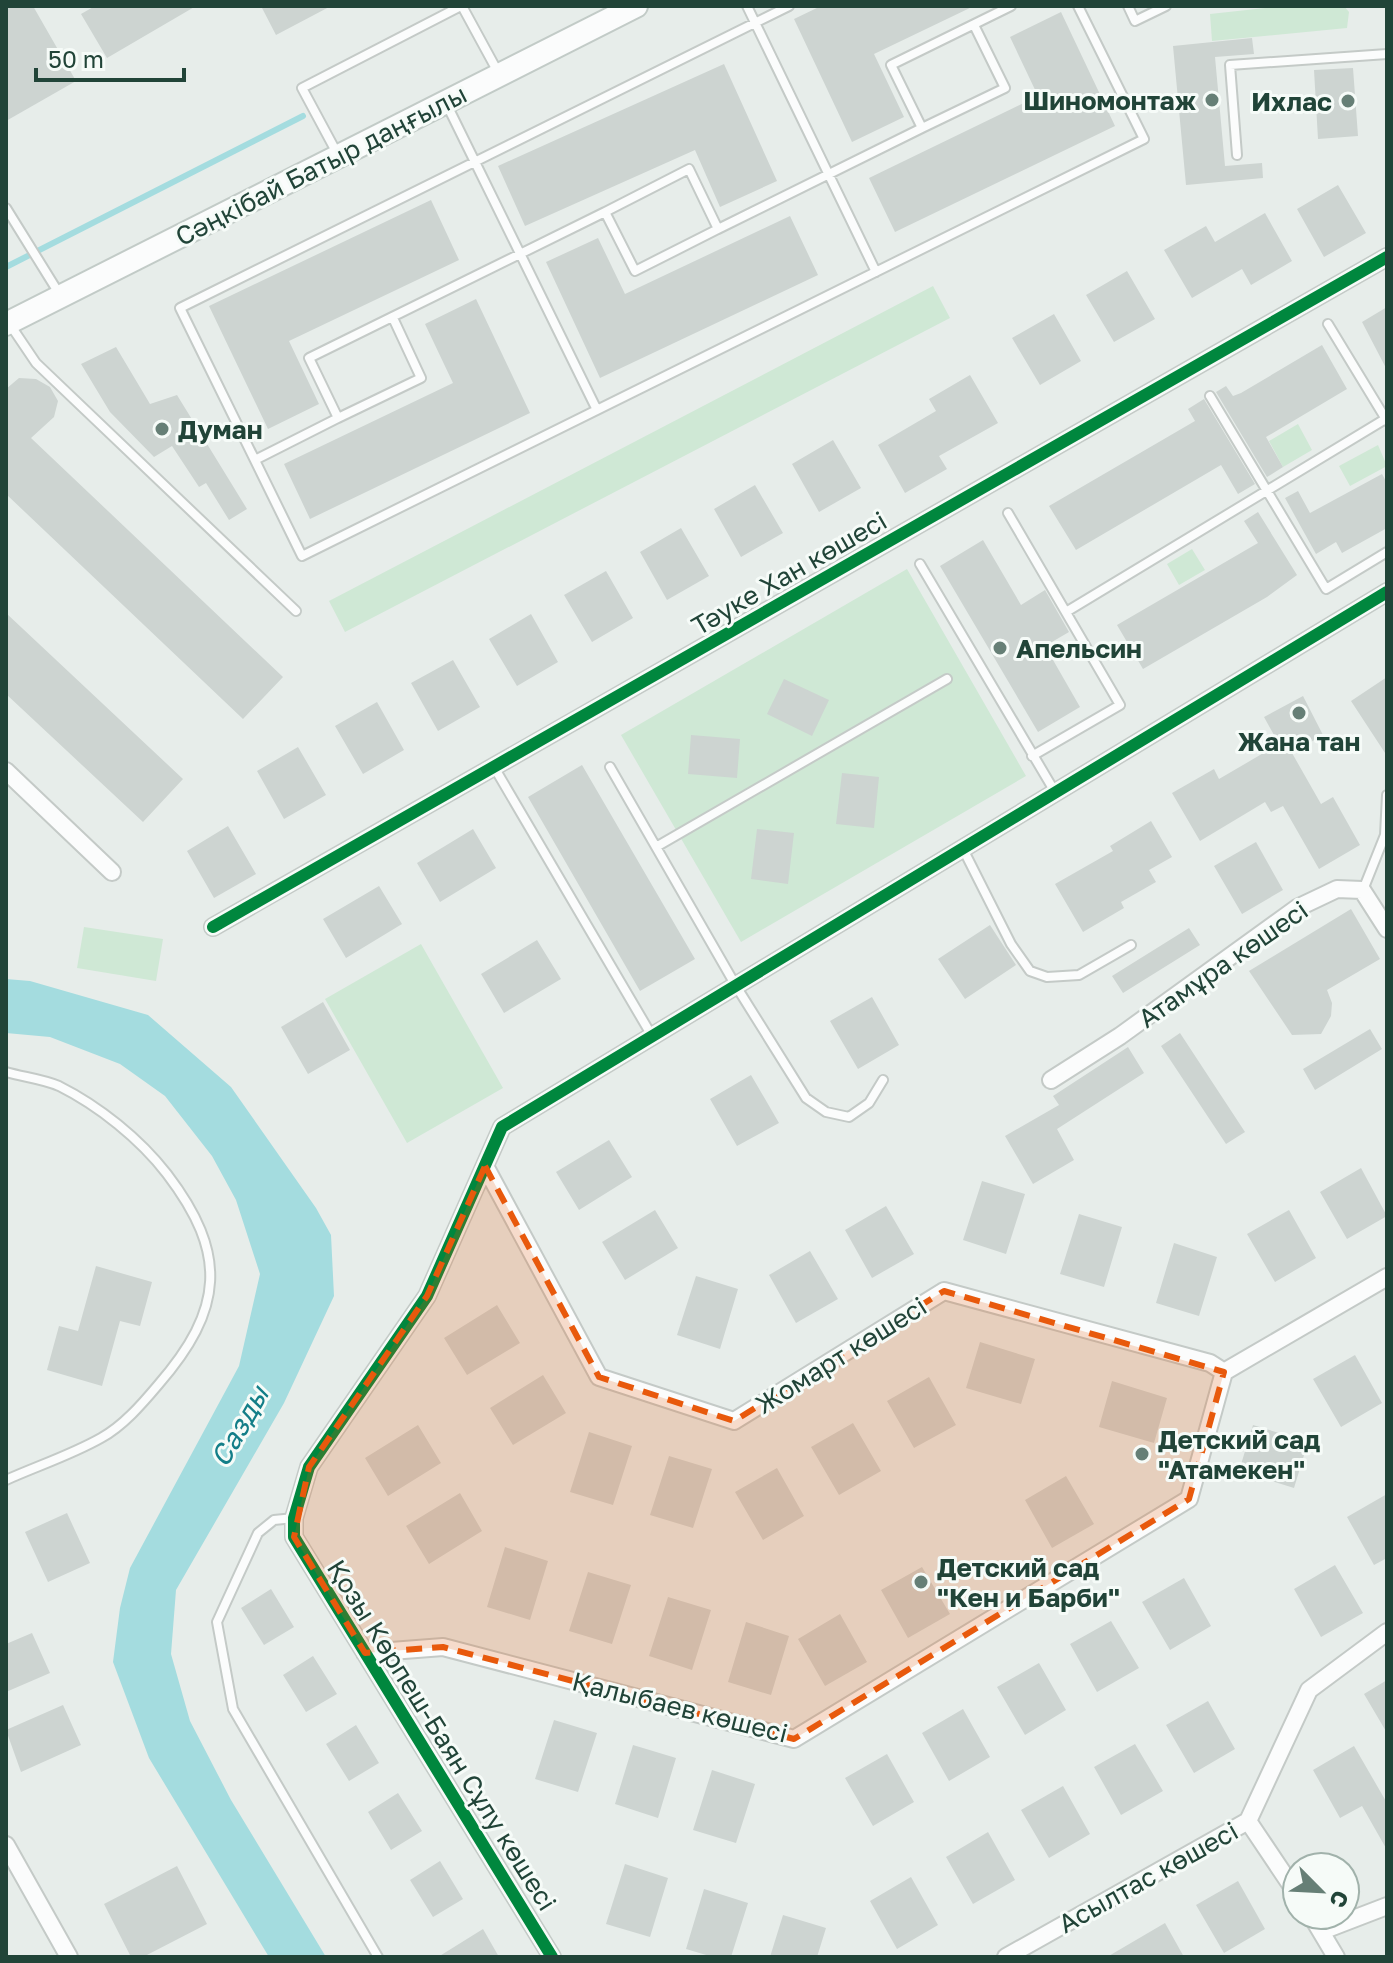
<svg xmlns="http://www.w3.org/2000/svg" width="1393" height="1963" viewBox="0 0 1393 1963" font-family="'Golos Text',sans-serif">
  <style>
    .green { fill: #cfe8d5 }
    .water { fill: #a4dcdf }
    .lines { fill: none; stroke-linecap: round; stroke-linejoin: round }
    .stream { stroke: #a4dcdf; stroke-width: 6 }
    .building { fill: #cdd4d1 }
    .lane-casing { stroke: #c4cac7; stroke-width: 12 }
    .street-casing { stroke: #c4cac7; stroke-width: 20 }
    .secondary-casing { stroke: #c2cbc7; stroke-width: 26 }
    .lane { stroke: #fbfcfc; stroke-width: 8 }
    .street { stroke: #fbfcfc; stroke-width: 16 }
    .secondary { stroke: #fbfcfc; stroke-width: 22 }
    .cycleway-casing { stroke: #f6fbf8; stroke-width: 17 }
    .cycleway { stroke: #00873e; stroke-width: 12 }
    .marked { fill: #e8590c; fill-opacity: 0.2; stroke: #e8590c; stroke-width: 6; stroke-dasharray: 16 10; stroke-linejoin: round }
    .poi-dot { fill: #667f76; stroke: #f6fbf8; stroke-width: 3 }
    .labels { text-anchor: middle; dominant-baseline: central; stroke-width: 6; stroke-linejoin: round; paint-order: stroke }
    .poi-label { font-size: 26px; font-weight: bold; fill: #214438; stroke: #f6fbf8; text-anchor: start }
    .street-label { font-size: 26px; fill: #214438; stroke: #f6fbf8 }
    .water-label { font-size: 28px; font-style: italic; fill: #137e88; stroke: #f6fbf8 }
  </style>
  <rect width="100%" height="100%" fill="#e7edea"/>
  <!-- green -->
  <path class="green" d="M1283 6H1344L1349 12 1347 28 1212 41 1210 14Z
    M933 286 950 318 345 632 329 601Z
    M1298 424 1312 450 1283 467 1269 441Z
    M1378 445 1387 466 1350 486 1339 466Z
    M1192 549 1205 570 1179 585 1167 564Z
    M907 569 1026 776 741 942 621 735Z
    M84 927 163 939 156 981 77 968Z
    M421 944 503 1088 407 1143 325 999Z"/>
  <!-- water -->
  <path class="water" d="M6 979 30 981 148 1015 231 1087 316 1208 331 1235 334 1296 284 1403 176 1590 171 1654 190 1721 231 1800 326 1957H269L149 1758 113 1662 120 1608 130 1568 239 1366 260 1274 236 1200 212 1156 165 1096 120 1064 50 1037 6 1033Z"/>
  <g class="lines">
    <!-- stream -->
    <path class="stream" d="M6 267 303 116"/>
  </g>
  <!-- building -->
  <path class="building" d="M6 6H33L76 81 6 121Z
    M95 6H196L107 58 81 14Z
    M261 6H331L276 35Z
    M821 6H974L874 54 904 117 852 142 794 19Z
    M1061 12 1115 126 895 232 869 178 1038 96 1010 37Z
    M1252 38 1254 54 1215 57 1225 166 1262 163 1263 178 1186 185 1173 46Z
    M724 64 777 181 720 207 695 150 525 226 498 166Z
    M1353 68 1358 136 1318 139 1314 70Z
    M1338 185 1366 233 1324 257 1297 209Z
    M431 200 459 260 289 341 319 404 268 429 209 306Z
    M1265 213 1292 261 1251 285 1242 269 1192 298 1164 250 1206 226 1215 242Z
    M790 216 818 275 600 378 546 262 598 238 625 294Z
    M1127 271 1155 319 1114 342 1086 295Z
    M476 299 530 413 310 519 284 464 453 383 425 324Z
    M1387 307V370L1362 322Z
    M1054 314 1081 361 1040 385 1012 338Z
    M1322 345 1347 389 1266 437 1283 467 1267 477 1216 392 1226 386 1233 396 1241 393Z
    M116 347 150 404 177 395 247 509 229 520 206 483 199 487 172 446 154 457 110 412 81 364Z
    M970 375 998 423 939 456 947 469 905 493 878 445 936 411 929 399Z
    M19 378 36 379 50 387 58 401 54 417 31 438 283 677 243 719 6 494V389Z
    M1204 399 1255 484 1238 494 1221 465 1076 550 1049 506 1195 421 1188 409Z
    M833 440 861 488 819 512 792 464Z
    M1382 474 1387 483V528L1342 553 1336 542 1316 554 1285 498 1298 491 1310 513Z
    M755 485 783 533 741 557 714 509Z
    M1258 512 1297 575 1267 597 1143 669 1117 625 1258 543 1244 521Z
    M681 528 709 576 667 600 640 552Z
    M983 540 1021 605 1045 590 1069 632 1045 646 1080 707 1038 732 940 566Z
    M606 571 633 618 592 642 564 595Z
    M6 613 183 779 143 822 6 694Z
    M531 614 558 662 517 686 489 639Z
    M453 660 480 707 438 731 411 683Z
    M1387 677V756L1351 701Z
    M784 679 829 700 812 736 767 714Z
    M1303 696 1323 735 1292 753 1321 804 1333 797 1360 845 1319 869 1283 806 1271 812 1265 802 1200 841 1172 793 1214 769 1219 779 1279 744 1264 717Z
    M377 702 404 750 363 774 335 726Z
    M691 735 740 739 737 778 688 774Z
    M298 747 326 795 284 819 257 771Z
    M582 765 695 959 640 991 528 797Z
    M842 773 879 777 874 828 836 824Z
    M1151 821 1172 857 1149 870 1156 882 1121 902 1124 908 1083 932 1055 884 1113 851 1110 846Z
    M228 826 256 874 214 898 187 851Z
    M473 829 496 868 440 902 417 863Z
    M757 829 794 833 788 884 751 879Z
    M1256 842 1283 890 1242 914 1214 866Z
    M379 886 402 924 346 958 323 919Z
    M1351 909 1380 959 1327 990 1332 1003 1331 1016 1321 1034 1292 1035 1249 971Z
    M990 925 1016 965 965 999 938 959Z
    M1189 928 1200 945 1123 993 1112 976Z
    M537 940 561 979 504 1013 481 974Z
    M872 997 899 1045 858 1069 830 1021Z
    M323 1002 350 1050 308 1074 281 1027Z
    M1370 1029 1382 1049 1315 1090 1303 1069Z
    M1180 1033 1245 1132 1226 1144 1161 1046Z
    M1128 1047 1144 1073 1057 1129 1074 1160 1033 1184 1005 1136 1059 1105 1053 1096Z
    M751 1075 779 1123 737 1146 710 1099Z
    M609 1140 632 1177 579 1210 556 1172Z
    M1361 1168 1387 1216 1347 1239 1320 1192Z
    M982 1181 1025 1194 1006 1254 963 1240Z
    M886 1206 914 1254 872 1278 845 1230Z
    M655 1210 678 1248 625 1280 602 1242Z
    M1289 1210 1316 1258 1275 1282 1247 1234Z
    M1079 1214 1122 1227 1104 1287 1060 1274Z
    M1174 1243 1217 1257 1199 1316 1156 1303Z
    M810 1251 838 1299 796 1323 769 1275Z
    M96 1266 152 1282 140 1326 120 1321 102 1386 47 1370 59 1326 78 1331Z
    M696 1276 738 1289 720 1349 677 1335Z
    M497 1305 520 1343 467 1375 444 1338Z
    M980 1342 1035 1359 1021 1404 966 1388Z
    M1355 1355 1382 1403 1341 1427 1313 1379Z
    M543 1375 566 1413 513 1445 490 1408Z
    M929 1377 956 1425 914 1448 887 1401Z
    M1112 1381 1167 1398 1154 1443 1099 1427Z
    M853 1423 881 1471 839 1495 811 1447Z
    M418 1425 441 1463 388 1496 365 1458Z
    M1253 1425 1308 1442 1294 1488 1239 1471Z
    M589 1432 632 1446 613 1505 570 1492Z
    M669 1456 712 1469 693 1528 650 1515Z
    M777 1468 804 1516 763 1540 735 1492Z
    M1066 1476 1094 1524 1052 1548 1025 1500Z
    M460 1493 482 1531 429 1564 406 1526Z
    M1387 1494V1558L1374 1565 1347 1517Z
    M67 1513 90 1563 48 1582 25 1532Z
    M505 1547 548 1561 530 1620 487 1607Z
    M1335 1565 1363 1613 1321 1637 1294 1589Z
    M922 1567 950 1614 908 1638 881 1590Z
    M588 1572 631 1585 612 1644 569 1631Z
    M1184 1578 1211 1626 1170 1650 1142 1602Z
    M271 1589 294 1627 264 1645 241 1608Z
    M668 1597 711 1610 692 1670 649 1656Z
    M840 1614 867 1662 825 1686 798 1639Z
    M1111 1621 1139 1668 1097 1692 1070 1644Z
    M746 1622 789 1636 771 1695 728 1682Z
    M32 1633 50 1673 6 1692V1644Z
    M313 1656 337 1694 306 1712 283 1675Z
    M1039 1663 1066 1710 1025 1735 997 1687Z
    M1387 1680V1733L1364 1694Z
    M1208 1701 1235 1749 1194 1773 1166 1725Z
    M63 1705 81 1745 21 1772 6 1730Z
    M963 1709 990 1757 949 1781 922 1733Z
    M554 1720 597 1733 578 1792 535 1779Z
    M356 1725 379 1763 349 1781 326 1744Z
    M1135 1744 1163 1791 1121 1815 1094 1767Z
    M633 1745 676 1758 658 1818 615 1804Z
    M1354 1746 1387 1803V1850L1362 1806 1340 1818 1313 1770Z
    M887 1754 914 1802 873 1826 845 1778Z
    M712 1770 755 1784 736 1843 693 1830Z
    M1063 1786 1090 1834 1049 1858 1021 1810Z
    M398 1793 422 1831 391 1850 368 1812Z
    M988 1832 1015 1880 973 1904 946 1857Z
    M440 1861 463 1899 433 1917 410 1880Z
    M625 1864 668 1878 650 1937 606 1924Z
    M177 1866 207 1924 143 1957H131L104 1904Z
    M911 1877 938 1925 897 1949 870 1901Z
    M1238 1881 1265 1929 1224 1953 1196 1905Z
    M704 1889 748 1903 731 1957H713L686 1949Z
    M783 1915 826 1928 817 1957H770Z
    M1165 1923 1184 1957H1107Z
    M483 1929 499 1957H438Z"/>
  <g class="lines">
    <!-- lane casing -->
    <g class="lane-casing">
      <path id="lane" d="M462 6 499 74
        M747 6 876 272
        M789 6 180 308 302 556 1144 139 1078 6
        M1128 6 1135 21 1166 6
        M974 25 1005 88 922 128 891 65 1011 6
        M446 103 597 410
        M338 155 302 88 461 6
        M1237 155 1230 65 1387 54
        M689 169 718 229 635 271 605 212Z
        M6 208 60 295
        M718 229 922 128
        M393 318 421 378 338 418 309 358 605 212
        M9 323 36 363 296 611
        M1328 324 1387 421
        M1210 396 1326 589 1387 552
        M255 460 338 418
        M1008 513 1120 705 1032 756
        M920 564 1055 792
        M1066 612 1387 418
        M494 767 652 1036
        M610 767 736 986 806 1098 826 1112 849 1117 869 1103 883 1080
        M656 847 947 679
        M963 849 1011 944 1030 971 1047 977 1079 975 1131 945
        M1363 890 1385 835 1387 795
        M6 1072C23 1077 43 1079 59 1086 99 1106 140 1139 167 1174 228 1254 224 1309 158 1385 142 1404 123 1426 101 1438 71 1455 37 1466 6 1480
        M294 1518 274 1520 258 1533 217 1622 233 1709 378 1957"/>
    </g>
    <!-- street casing -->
    <g class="street-casing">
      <path id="street" d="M6 771 112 872
        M213 927 1387 257
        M1051 1080 1120 1036 1297 908 1337 889 1362 890 1387 929
        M485 1166 599 1377 734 1421 944 1291 1210 1363 1224 1372
        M365 1653 443 1647 794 1739 1189 1499 1224 1372 1387 1277
        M1248 1821 1297 1894
        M6 1845 69 1957
        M1311 1915 1336 1957
        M1322 1931 1387 1906
        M552 1957 294 1537V1518L309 1467 427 1296 502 1127 1387 592
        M1006 1957 1248 1821 1309 1690 1387 1632"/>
    </g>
    <!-- secondary casing -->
    <g class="secondary-casing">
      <path id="secondary" d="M6 324 636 6"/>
    </g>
    <!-- lane -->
    <use href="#lane" class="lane"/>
    <!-- street -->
    <use href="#street" class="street"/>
    <!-- secondary -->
    <use href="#secondary" class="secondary"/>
    <!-- cycleway casing -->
    <g class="cycleway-casing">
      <path id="cycleway" d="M213 927 1387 257
        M552 1957 294 1537V1518L309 1467 427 1296 502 1127 1387 592"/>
    </g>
    <!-- cycleway -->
    <use href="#cycleway" class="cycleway"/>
  </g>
  <!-- marked area -->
  <path class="marked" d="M485 1166 599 1377 734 1421 944 1291 1224 1372 1189 1499 794 1739 443 1647 365 1653 294 1537 309 1467 427 1296Z"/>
  <!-- markers -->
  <g class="poi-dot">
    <circle cx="1212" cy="100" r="8"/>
    <circle cx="1348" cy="101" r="8"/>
    <circle cx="162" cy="429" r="8"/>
    <circle cx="1000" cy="648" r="8"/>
    <circle cx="1299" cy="713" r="8"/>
    <circle cx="1142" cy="1454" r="8"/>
    <circle cx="921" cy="1582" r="8"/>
  </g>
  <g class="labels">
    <!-- poi labels -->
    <g class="poi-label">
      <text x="1196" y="100" text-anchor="end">Шиномонтаж</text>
      <text x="1332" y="101" text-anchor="end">Ихлас</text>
      <text x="178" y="429">Думан</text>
      <text x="1016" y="648">Апельсин</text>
      <text x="1299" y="741" text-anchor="middle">Жана тан</text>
      <text x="1158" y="1439">Детский сад<tspan x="1158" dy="30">"Атамекен"</tspan></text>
      <text x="937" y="1567">Детский сад<tspan x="937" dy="30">"Кен и Барби"</tspan></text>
    </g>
    <!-- street labels -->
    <g class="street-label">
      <text transform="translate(321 165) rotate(-27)">Сәңкібай Батыр даңғылы</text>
      <text transform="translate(789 573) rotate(-30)">Тәуке Хан көшесі</text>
      <text transform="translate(1223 964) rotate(-35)">Атамұра көшесі</text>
      <text transform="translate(841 1355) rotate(-32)">Жомарт көшесі</text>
      <text transform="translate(680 1707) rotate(14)">Қалыбаев көшесі</text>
      <text transform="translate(442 1735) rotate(58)">Қозы Көрпеш-Баян Сұлу көшесі</text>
      <text transform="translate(1148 1877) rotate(-29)">Асылтас көшесі</text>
    </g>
    <!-- water labels -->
    <g class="water-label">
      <text transform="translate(239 1426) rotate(-60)">Сазды</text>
    </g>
  </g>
  <!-- border -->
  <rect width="1393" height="1963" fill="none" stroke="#214438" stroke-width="16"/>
  <!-- north arrow -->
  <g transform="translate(1321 1891) rotate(114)"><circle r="38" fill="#f6fbf8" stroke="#a1b2ab" stroke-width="2"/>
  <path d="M0-6L14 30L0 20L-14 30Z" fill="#667f76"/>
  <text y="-12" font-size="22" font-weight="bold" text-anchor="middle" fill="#214438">С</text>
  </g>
  <!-- scale -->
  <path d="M36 68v12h148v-12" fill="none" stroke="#214438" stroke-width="4"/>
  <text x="48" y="68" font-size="24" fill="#214438" stroke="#f6fbf8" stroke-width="6" paint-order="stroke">50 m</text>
</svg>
